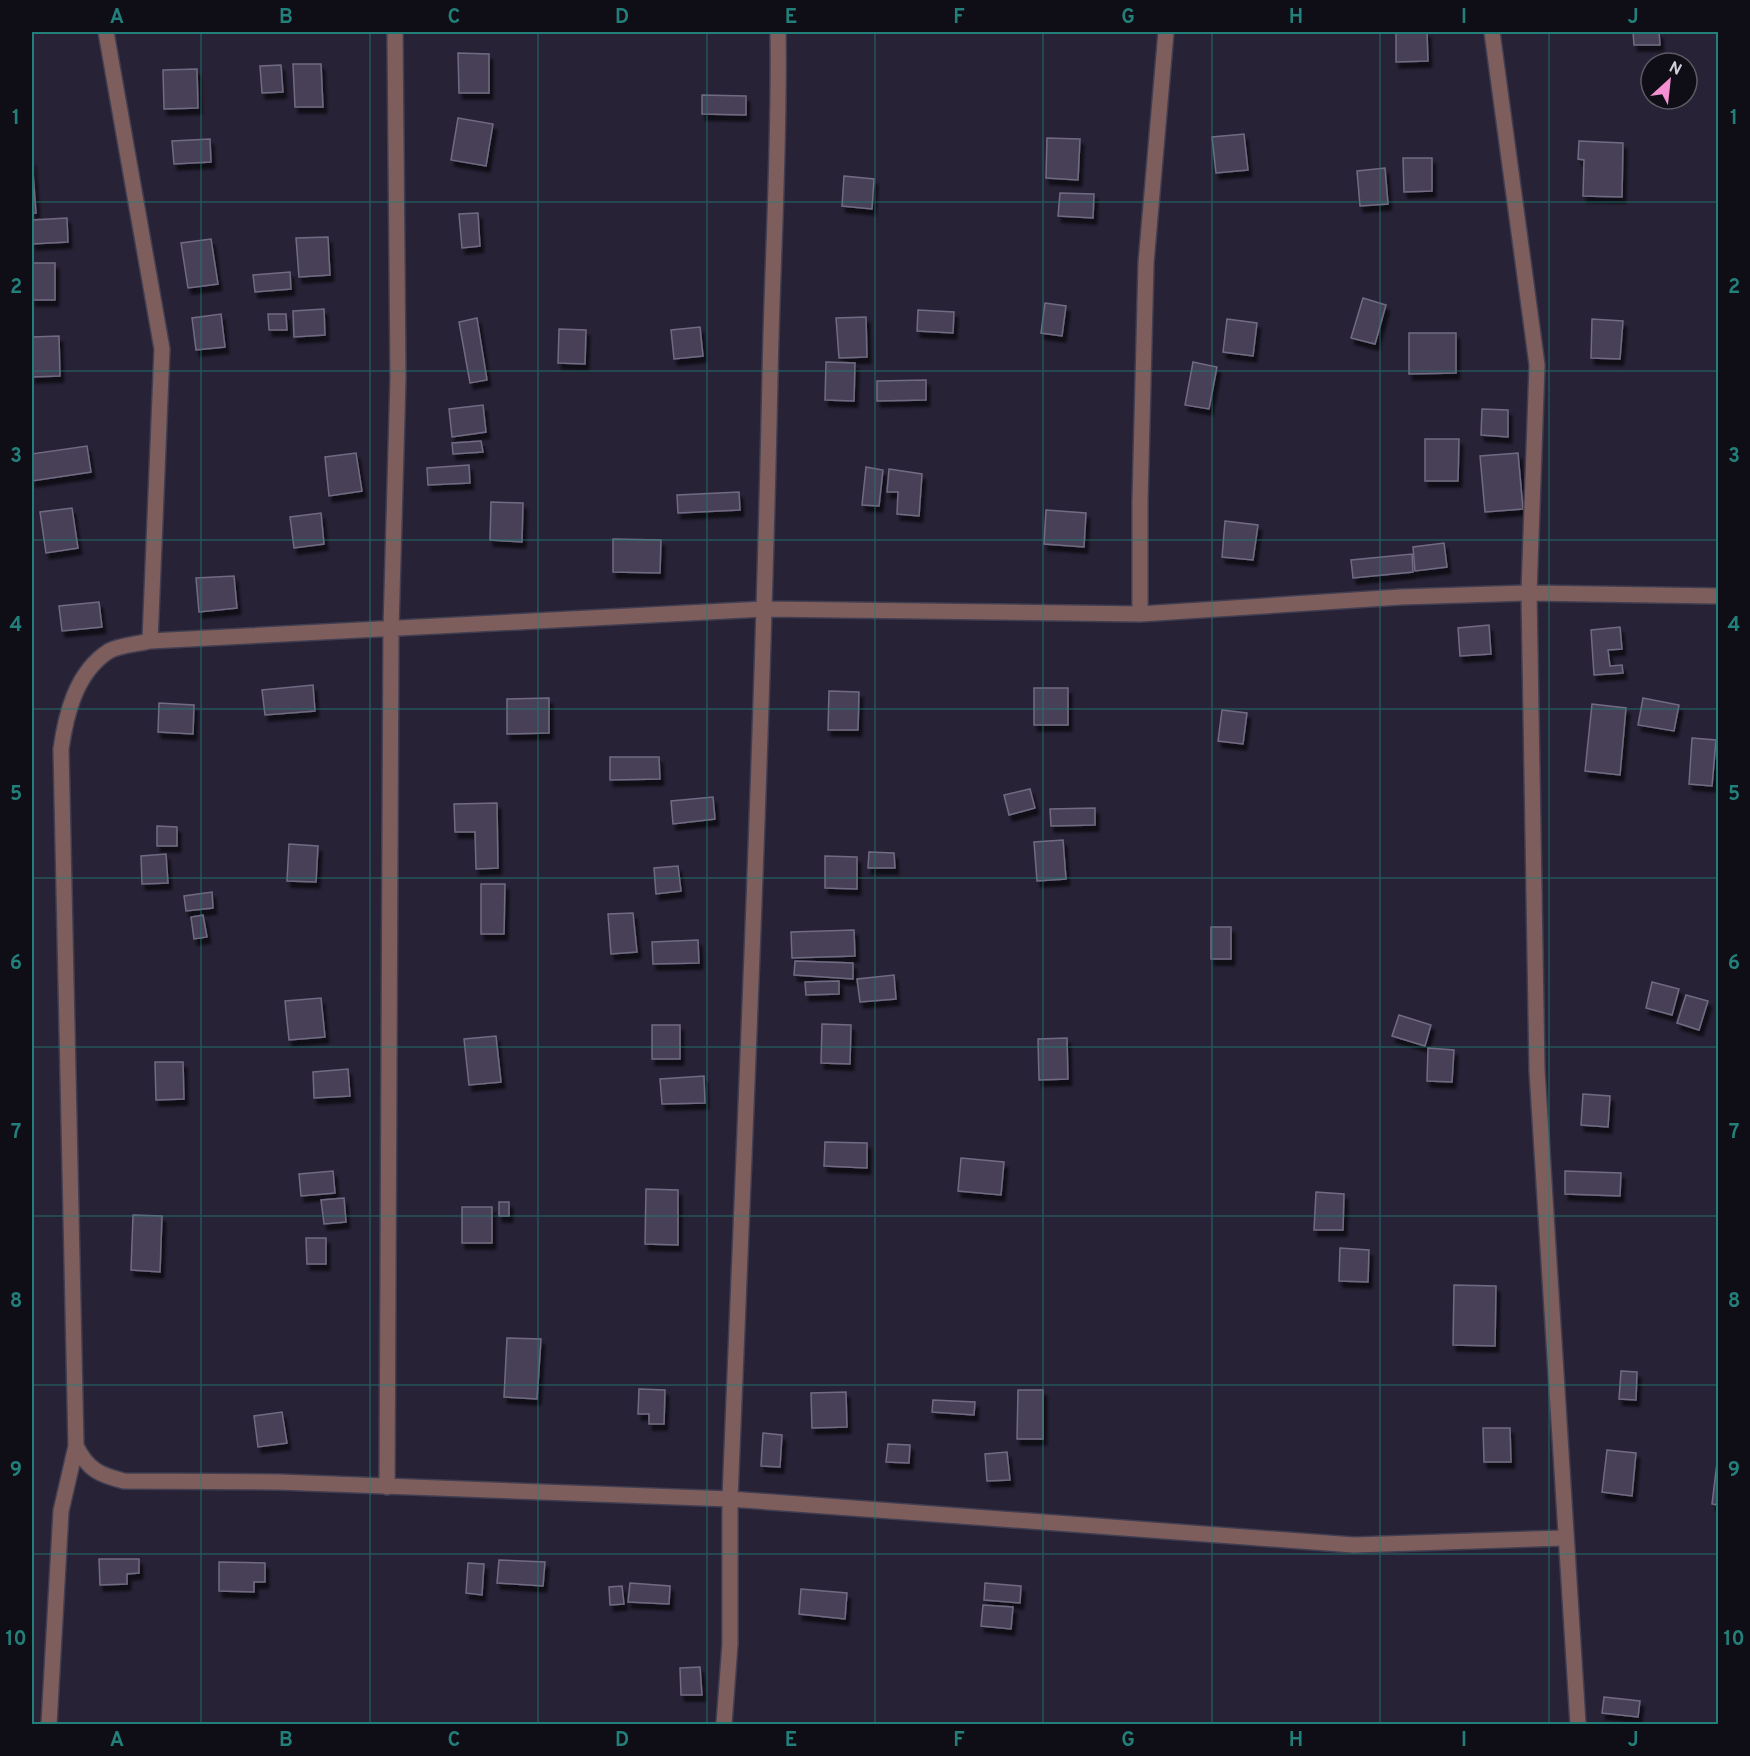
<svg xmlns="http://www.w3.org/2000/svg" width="1750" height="1756" viewBox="0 0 1750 1756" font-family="Overpass,sans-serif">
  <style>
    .building { fill: #464156; stroke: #716b83; stroke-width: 1.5; filter: url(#shadow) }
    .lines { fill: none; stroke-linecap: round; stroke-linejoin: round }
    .minor-casing { stroke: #423e51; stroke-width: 18 }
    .minor { stroke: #7e5e5c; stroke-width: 15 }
    .grid { fill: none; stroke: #227f79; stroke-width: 1.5; stroke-opacity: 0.55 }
    .neatline { fill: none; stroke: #227f79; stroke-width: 2 }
    .grid-label { font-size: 20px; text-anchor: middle; font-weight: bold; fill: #227f79 }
  </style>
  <defs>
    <filter id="shadow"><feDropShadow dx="3.5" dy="6" stdDeviation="1.5" flood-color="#0009"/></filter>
  </defs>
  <rect width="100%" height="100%" fill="#272236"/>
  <!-- building -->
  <path class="building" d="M1396 32H1427L1428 61 1396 62Z
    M1633 32H1659L1660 45H1634Z
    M458 53 489 54V93H459Z
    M293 64H321L323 107H295Z
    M281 65 283 92 262 93 260 66Z
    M197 69 198 108 164 109 163 70Z
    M702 95 746 96V115L702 114Z
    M458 118 493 124 486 166 451 160Z
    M1244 134 1248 170 1216 173 1212 137Z
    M1047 138 1080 139 1078 180 1046 178Z
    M210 139 211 162 174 164 172 141Z
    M1579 141 1623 143 1622 197 1583 196 1584 160 1578 159Z
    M1403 158H1432V191L1404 192Z
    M32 159 36 213H32Z
    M1385 168 1388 204 1360 206 1357 171Z
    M844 176 874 179 872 209 842 206Z
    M1060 193 1094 194 1093 218 1058 216Z
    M478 213 480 246 462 248 459 214Z
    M67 218 68 242 32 244V220Z
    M328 237 330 275 299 277 296 238Z
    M211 239 218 284 188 288 181 243Z
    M32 263H55V300H32Z
    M290 272 291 289 255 292 253 275Z
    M1363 298 1386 305 1375 344 1351 338Z
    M1045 303 1066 306 1062 336 1041 333Z
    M324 309 325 335 294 337 293 311Z
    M918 310 954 312 953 333 917 331Z
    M221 314 225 347 196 350 192 318Z
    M268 314H286L287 330H269Z
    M866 317 867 357 839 358 836 318Z
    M477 318 487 380 470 383 459 322Z
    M1227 319 1257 323 1253 356 1223 352Z
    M1592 319 1623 321 1620 359 1591 358Z
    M700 327 703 356 674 359 671 330Z
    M559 329 586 330 585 364 558 363Z
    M1409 333H1456V373L1409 374Z
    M59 336 60 376 32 377V337Z
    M826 362 855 363 854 401 825 400Z
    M1193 362 1217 367 1209 409 1185 405Z
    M926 380V400L877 401V381Z
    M483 405 486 432 452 437 449 409Z
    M1482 409 1508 410V437L1481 435Z
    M1425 439H1459L1458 481H1425Z
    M481 441 483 452 453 454 452 443Z
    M87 446 91 472 32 481V447V454Z
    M356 453 362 491 329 496 325 457Z
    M1518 453 1523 509 1485 512 1480 456Z
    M469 465 470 483 428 485 427 468Z
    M866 467 883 470 879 506 862 505Z
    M889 469 922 474 919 516 897 514 898 492H887Z
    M739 492 740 510 678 513 677 495Z
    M491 502 523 503 522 542 490 540Z
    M72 508 78 548 46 553 40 512Z
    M1046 510 1086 513 1084 547 1044 544Z
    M321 513 324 544 294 548 290 517Z
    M1225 521 1258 525 1253 560 1222 557Z
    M613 539 661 540 660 573 613 572Z
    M1444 543 1447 567 1415 571 1413 547Z
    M1412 554 1413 572 1353 578 1351 560Z
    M234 576 237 608 199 612 196 578Z
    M99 602 102 627 62 631 59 606Z
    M1489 625 1491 654 1460 656 1458 628Z
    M1620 627 1622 649 1608 650 1610 666 1622 665 1623 673 1594 675 1591 630Z
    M313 685 315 711 265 715 262 690Z
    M1034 688H1068V725H1034Z
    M829 691 859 692 858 730H828Z
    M549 698V733L507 734V699Z
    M1643 698 1679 705 1674 731 1638 725Z
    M159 703 194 705 193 734 158 732Z
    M1592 704 1626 708 1620 775 1585 771Z
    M1222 710 1247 713 1243 744 1218 741Z
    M1692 738 1716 740 1712 786 1689 784Z
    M610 757H659L660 779 610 780Z
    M1030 789 1035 808 1009 815 1004 795Z
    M713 797 715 819 673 824 671 801Z
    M497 803 498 868 476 869 475 832H455L454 804Z
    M1095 808V825L1051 826 1050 809Z
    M157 826 177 827V846H157Z
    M1063 840 1066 879 1037 881 1034 842Z
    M289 844 318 846 316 882 287 881Z
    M869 852 894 853 895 868H868Z
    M166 854 168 883 142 884 141 856Z
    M825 856 857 857V889L825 888Z
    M678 866 681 891 656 894 654 868Z
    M481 884H505L504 934H481Z
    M212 892 213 908 186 911 184 896Z
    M633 913 637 952 611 954 608 914Z
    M203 915 207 937 194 939 191 917Z
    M1211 927H1231V959H1211Z
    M854 930 855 956 792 958 791 932Z
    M698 940 699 963 653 964 652 942Z
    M795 961 853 963V979L794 975Z
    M894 975 896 999 860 1002 857 979Z
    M839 981V994L806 995 805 982Z
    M1652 982 1679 989 1672 1015 1646 1008Z
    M1686 995 1708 1001 1699 1030 1677 1023Z
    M321 998 325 1037 289 1040 285 1001Z
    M1399 1015 1431 1025 1425 1046 1392 1036Z
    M822 1024 851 1025 850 1064 821 1063Z
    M652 1025H680V1059H652Z
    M496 1036 501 1082 469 1085 464 1039Z
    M1067 1038 1068 1079 1039 1080 1038 1039Z
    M1428 1048 1454 1050 1452 1082 1427 1081Z
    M155 1062H183L184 1099 156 1100Z
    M348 1069 350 1096 314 1098 313 1072Z
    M704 1076 705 1103 662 1104 660 1079Z
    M1583 1094 1610 1096 1608 1127 1581 1125Z
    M825 1142 867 1143V1168L824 1166Z
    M961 1158 1004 1162 1001 1195 958 1191Z
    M333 1171 335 1193 301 1196 299 1174Z
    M1565 1171 1621 1173 1620 1196 1565 1194Z
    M646 1189 678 1190V1245L645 1244Z
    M1316 1192 1344 1194 1343 1230H1314Z
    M344 1198 346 1222 324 1224 321 1200Z
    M499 1202H509V1216H499Z
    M462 1207H492V1243H462Z
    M133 1215 162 1216 160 1272 131 1270Z
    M306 1238H326V1264H307Z
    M1340 1248 1369 1250 1368 1282 1339 1281Z
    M1454 1285 1496 1286 1495 1346 1453 1345Z
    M507 1338 541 1339 537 1399 504 1397Z
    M1621 1371 1637 1372 1636 1400 1619 1399Z
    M639 1389 665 1390 664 1424H649V1414H638Z
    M1018 1390H1043V1439H1017Z
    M846 1392 847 1427 812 1428 811 1393Z
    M933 1400 975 1402 974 1415 932 1412Z
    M282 1412 287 1443 258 1447 254 1416Z
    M1483 1428H1510L1511 1462H1484Z
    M763 1433 782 1435 780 1467 761 1466Z
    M888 1444 910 1445 909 1463 886 1462Z
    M1607 1450 1636 1453 1632 1496 1602 1492Z
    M1007 1452 1010 1480 987 1481 985 1454Z
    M1717 1463H1718V1505L1712 1504Z
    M99 1559H139V1573L127 1574V1584L100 1585Z
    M499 1560 545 1562 543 1586 497 1583Z
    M219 1562 265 1563V1582H254V1592L219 1591Z
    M468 1563 484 1564 482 1595 466 1593Z
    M630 1583 670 1586 669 1604 628 1602Z
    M985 1583 1021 1586 1020 1603 984 1600Z
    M622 1586 624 1604 610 1605 609 1587Z
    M801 1589 847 1593 845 1619 799 1614Z
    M983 1605 1013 1607 1011 1629 981 1626Z
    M700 1667 702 1695H681L680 1668Z
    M1604 1697 1640 1701 1638 1717 1602 1713Z"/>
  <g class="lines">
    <!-- minor casing -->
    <g class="minor-casing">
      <path id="minor" d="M106 32 162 349 150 641
        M1492 32 1537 365 1529 593 1537 1071 1578 1724
        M1140 614V501L1146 263 1166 32
        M387 1487 391 629 398 378 395 32
        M1565 1538 1354 1545 730 1499 279 1482 124 1481C100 1475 88 1470 76 1446L61 749C66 714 76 672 109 651 119 645 138 644 150 641L765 609 1140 614 1401 597 1529 593 1718 596
        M49 1724 61 1511 76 1446
        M724 1724 730 1644V1499C745 1126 762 752 770 378 772 263 780 147 778 32"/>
    </g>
    <!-- minor -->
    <use href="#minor" class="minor"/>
  </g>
  <!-- grid -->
  <path class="grid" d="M201 32V1724M370 32V1724M538 32V1724M707 32V1724M875 32V1724M1043 32V1724M1212 32V1724M1380 32V1724M1549 32V1724M32 202H1718M32 371H1718M32 540H1718M32 709H1718M32 878H1718M32 1047H1718M32 1216H1718M32 1385H1718M32 1554H1718"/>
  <!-- border -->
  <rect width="1750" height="1756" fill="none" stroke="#0f0d16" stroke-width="66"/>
  <!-- north arrow -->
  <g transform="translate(1669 81) rotate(27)"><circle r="28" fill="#0f0d16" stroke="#5d5b65" stroke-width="1.5"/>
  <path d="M0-4.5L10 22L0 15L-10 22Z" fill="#f591d2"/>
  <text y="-9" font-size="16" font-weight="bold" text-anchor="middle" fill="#d2cfdc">N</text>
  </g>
  <rect x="33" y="33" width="1684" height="1690" class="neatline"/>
  <g class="grid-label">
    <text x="117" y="23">A</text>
    <text x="286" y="23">B</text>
    <text x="454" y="23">C</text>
    <text x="622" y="23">D</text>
    <text x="791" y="23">E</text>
    <text x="959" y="23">F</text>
    <text x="1128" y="23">G</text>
    <text x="1296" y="23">H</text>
    <text x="1464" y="23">I</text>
    <text x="1633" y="23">J</text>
    <text x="16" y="124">1</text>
    <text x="1734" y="124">1</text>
    <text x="16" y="293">2</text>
    <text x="1734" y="293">2</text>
    <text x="16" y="462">3</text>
    <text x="1734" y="462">3</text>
    <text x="16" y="631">4</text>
    <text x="1734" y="631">4</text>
    <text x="16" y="800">5</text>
    <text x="1734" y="800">5</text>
    <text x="16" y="969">6</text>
    <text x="1734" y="969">6</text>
    <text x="16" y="1138">7</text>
    <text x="1734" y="1138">7</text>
    <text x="16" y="1307">8</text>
    <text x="1734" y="1307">8</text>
    <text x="16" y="1476">9</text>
    <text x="1734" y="1476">9</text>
    <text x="16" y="1645">10</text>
    <text x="1734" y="1645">10</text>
    <text x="117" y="1746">A</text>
    <text x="286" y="1746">B</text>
    <text x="454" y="1746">C</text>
    <text x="622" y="1746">D</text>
    <text x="791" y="1746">E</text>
    <text x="959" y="1746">F</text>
    <text x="1128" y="1746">G</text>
    <text x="1296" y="1746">H</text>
    <text x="1464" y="1746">I</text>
    <text x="1633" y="1746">J</text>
  </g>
</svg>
